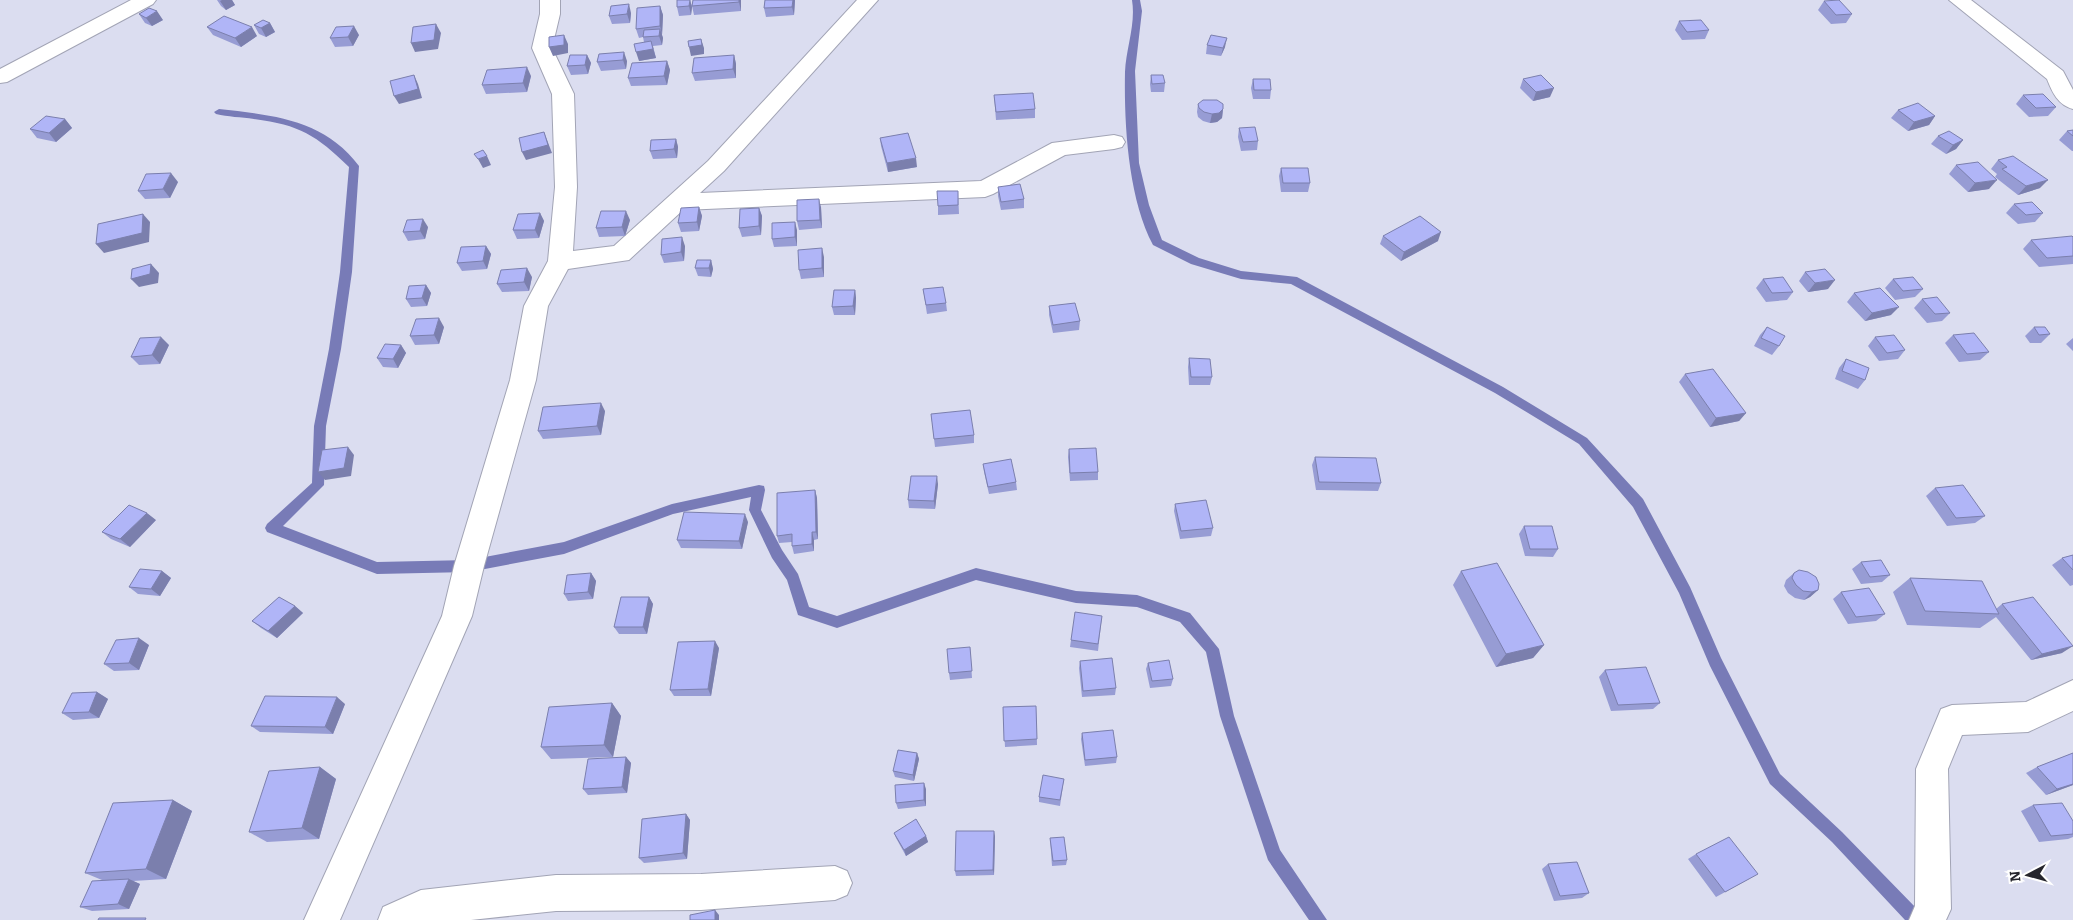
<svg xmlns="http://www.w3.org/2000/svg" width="2073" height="920" viewBox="0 0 2073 920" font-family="Bitter,serif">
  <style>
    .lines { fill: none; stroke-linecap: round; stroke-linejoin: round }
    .stream { fill: #787bb7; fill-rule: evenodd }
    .minor-casing { stroke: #a2a4b5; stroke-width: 2 }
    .minor { fill: #fff; fill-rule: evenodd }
    .wall { fill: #979cd4 }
    .shaded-wall { fill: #7b7fad }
    .building { fill: #b0b5f7; stroke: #7b7fad }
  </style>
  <rect width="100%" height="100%" fill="#dbddf0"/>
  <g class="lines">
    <!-- stream -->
    <path class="stream" d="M1132 0H1140L1142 11 1135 71 1139 163 1149 205 1162 240 1199 258 1241 271 1297 277 1503 387 1587 438 1643 499 1690 587 1721 658 1780 774 1842 832 1918 910 1922 920H1905L1832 842 1770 784 1710 666 1679 593 1633 507 1579 444 1495 393 1291 284 1241 279 1191 264 1153 245C1128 198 1124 124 1125 72 1126 48 1136 24 1132 0Z
      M219 109C272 115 324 119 359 166L352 272 341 349 326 426 324 485 283 526 377 562 469 560 564 542 672 504 759 485 764 486 765 490 761 510 782 550 798 574 809 607 837 616 976 568 1076 591 1137 595 1190 613 1219 649 1234 716 1280 850 1327 920H1309L1268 860 1220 716 1206 652 1180 622 1137 607 1076 603 976 580 837 628 798 615 787 580 772 558 749 510 751 497 673 514 564 554 469 572 377 574 267 532 265 528 267 524 312 483 314 426 329 349 340 272 349 167C316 135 300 125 254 119 241 117 228 117 216 114L214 112Z"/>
    <!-- minor casing -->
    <g class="minor-casing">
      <path id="minor" d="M131 0H156L153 4 7 82 0 83V69Z
        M540 0H560V14L552 48 574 94 577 187 573 251 614 246 708 161 857 0H878L724 171 700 193 981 181 1052 143 1114 135 1122 137 1125 142 1122 147 1114 149 1065 155 993 194 985 197 683 210 629 260 568 269 548 306 536 380 484 566 472 616 340 920H304L442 616 454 566 510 380 524 306 548 261 555 187 552 94 532 48 540 14Z
        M1949 0H1971L2063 71 2073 90V109C2058 105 2052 92 2047 79Z
        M2073 680V711L2028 732 1962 735 1948 769 1951 909 1946 920H1909L1915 906 1916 769 1941 709 1952 705 2026 702Z
        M835 866 847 871 852 883 847 895 835 900 701 910 556 911 471 920H378L383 907 421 890 556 875 701 874Z"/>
    </g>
    <!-- minor -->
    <use href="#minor" class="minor"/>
  </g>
  <!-- wall -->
  <path class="wall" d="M217 0H232L235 5 226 10 221 6Z
    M677 0H690L692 7 691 15 679 16 677 7Z
    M693 0H741V11L694 15 692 6Z
    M765 0H795L794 15 766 17 764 8Z
    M1824 1 1852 14 1846 23 1831 24 1818 10Z
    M660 6 663 15 662 35 663 38 662 45 653 46 656 58 639 61 644 42 643 37 639 38 636 29Z
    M631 13 630 23 612 24 609 16Z
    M139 14 163 20 152 26 145 23Z
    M1679 21 1709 30 1705 39 1682 40 1675 30Z
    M270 23 275 32 266 37 259 34 254 25Z
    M207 27 257 36 241 47 213 35Z
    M359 35 353 46 335 47 330 38Z
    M1207 45 1225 47 1221 56 1206 54Z
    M599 54 627 61 626 69 601 71 597 62Z
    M587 55 591 63 588 74 571 75 567 66Z
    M734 55 736 64V78L695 81 692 73Z
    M667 61 670 70 667 85 631 86 628 78Z
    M1151 75 1165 83 1164 92H1151L1150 84Z
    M531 76 527 92 486 94 482 85Z
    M1253 79 1271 90 1270 99H1253L1251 88Z
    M1523 79 1550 97 1533 101 1520 88Z
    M994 95 1035 109V118L996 120Z
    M2023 95 2056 107 2048 116 2029 117 2016 104Z
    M1198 104 1223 109 1222 118 1217 122 1210 123 1203 121 1198 117 1197 112Z
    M1898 110 1935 116 1929 125 1908 131 1891 118Z
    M65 119 72 128 56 142 37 138 30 129Z
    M1239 128 1258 141 1257 150 1241 151 1238 137Z
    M2073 130V151H2072L2059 140 2067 131Z
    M1938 136 1963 140 1956 149 1946 154 1931 144Z
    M880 138 917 167 888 172 881 146Z
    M676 139 678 147 677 158 653 159 650 151Z
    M1998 160 2040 188 2018 195 1995 177 1997 174 1991 169Z
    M1956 165 1989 189 1968 192 1949 174Z
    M1281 168 1310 183 1308 192H1281L1279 176Z
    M178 182 170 198 145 199 138 191Z
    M998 187 1024 199V208L1001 210 998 196Z
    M958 191 959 214 938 215V206Z
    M2014 204 2043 213 2035 222 2018 224 2006 213Z
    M699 207 702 216 699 231 681 232 678 223Z
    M821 207 822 228 799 230 797 221Z
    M759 208 762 216 761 235 742 237 739 228Z
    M540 213 544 221 539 238 517 239 513 230Z
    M630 220 625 236 599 237 596 228Z
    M428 227 425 239 408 241 403 232Z
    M797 230V246L774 247 772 239Z
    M1383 236 1438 241 1401 261 1380 244Z
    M2073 237V264L2039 267 2023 249 2031 240Z
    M486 246 491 254 487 269 462 271 457 263Z
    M685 246 684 261 664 263 661 255Z
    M824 257V277L801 279 799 270Z
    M711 260 713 269 711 277 698 276 695 268Z
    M1805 272 1828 289 1808 292 1799 281Z
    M532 277 529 291 502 292 497 284Z
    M1763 279 1793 292 1787 300 1766 302 1756 288Z
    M1893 279 1923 289 1915 297 1895 300 1885 288Z
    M426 285 431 293 427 306 411 307 406 299Z
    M923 289 946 303 947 311 927 314Z
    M855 290 856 298 855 315H834L832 307Z
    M1854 293 1891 315 1865 321 1847 302Z
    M1922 299 1950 313 1942 321 1927 323 1914 308Z
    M1049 306 1080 321 1079 330 1053 333 1049 315Z
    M444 327 439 344 415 345 410 336Z
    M1767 327 1779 346 1772 355 1754 346 1760 335Z
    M2034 327 2050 334 2041 343H2030L2025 336Z
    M1953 335 1989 352 1980 360 1959 362 1945 343Z
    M1875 337 1905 350 1898 359 1879 361 1868 346Z
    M2073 338V351L2066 344Z
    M169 345 160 364 139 365 131 357Z
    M401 345 406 353 398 368 383 367 377 358Z
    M1189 358 1212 377 1210 385H1189L1188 367Z
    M1846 359 1865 380 1858 389 1835 379 1839 368Z
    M1685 374 1746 413 1739 421 1710 427 1679 382Z
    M605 411 601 435 543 439 538 431Z
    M931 414 974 435V443L935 447Z
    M1069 449 1098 472V480L1070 481 1068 457Z
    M1315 457 1381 483 1378 491 1316 490 1312 465Z
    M983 464 1016 482 1017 490 989 494 984 472Z
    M938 484 935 509 909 508 908 500Z
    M1935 488 1985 516 1975 523 1947 526 1926 496Z
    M815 490 817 498 818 539 814 540V551L794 554 792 546V542L779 543 777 536Z
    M1175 504 1213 528 1211 536 1180 539 1174 511Z
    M156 520 130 547 111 539 102 532Z
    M748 522 742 549 681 548 677 540Z
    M1524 526 1558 549 1553 557 1525 556 1519 534Z
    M2073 555V585L2070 586 2052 565 2062 558Z
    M1861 562 1890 575 1882 582 1861 584 1852 569Z
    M162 571 171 578 160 596 138 594 129 587Z
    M1461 571 1544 645 1533 658 1496 667 1453 585Z
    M591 573 596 581 593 599 568 601 564 594Z
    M1794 573 1818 590 1810 597 1804 600 1795 598 1788 593 1784 586 1786 580Z
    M1910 578 1996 609 2002 604 2062 653 2031 660 1996 617 1980 628 1907 625 1893 592Z
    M1841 592 1885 614 1876 621 1848 624 1833 599Z
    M649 597 653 604 647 634H619L614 627Z
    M295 606 303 613 277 638 261 628 252 621Z
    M1102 616 1098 651 1070 647 1071 640Z
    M149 645 139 670 114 671 104 664Z
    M970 647 972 678 950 680 949 673Z
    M719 648 711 696H674L670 690Z
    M1080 661 1116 688 1115 695 1082 697 1079 668Z
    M1148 663 1173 679 1171 686 1150 688 1146 669Z
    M1605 670 1660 703 1653 709 1611 711 1599 677Z
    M97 692 108 699 99 718 73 720 62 713Z
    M612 703 621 716 613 757 551 759 541 747Z
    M345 704 333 734 260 732 251 726Z
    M1036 706 1037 745 1005 747 1003 707Z
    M1082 733 1117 757 1116 763 1085 766 1081 739Z
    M917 753 919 759 914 781 895 777 893 771Z
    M2073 753V785L2046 795 2026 773 2037 767Z
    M626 757 631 763 627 793 588 795 583 789Z
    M320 767 336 779 319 839 267 842 249 832Z
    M1064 779 1060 806 1039 802V797Z
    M926 789V806L898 809 896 803Z
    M173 800 192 811 166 879 133 881 140 884 129 909 92 911 80 907 102 880 85 873Z
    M2033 805 2073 821V837L2068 839 2039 842 2021 811Z
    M686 814 690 820 687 859 644 863 639 858Z
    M894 833 926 836 928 842 906 856 896 838Z
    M995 836 994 875 956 876 955 871Z
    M1050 838 1067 860 1066 865 1052 866Z
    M1696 854 1749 879 1716 897 1688 859Z
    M1548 864 1589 893 1582 898 1554 901 1542 869Z"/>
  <!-- shaded-wall -->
  <path class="shaded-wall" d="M222 0H232L235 5 226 10 220 1Z
    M690 0 692 7 691 15 689 6Z
    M739 0H741V11L739 2Z
    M793 0H795L794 15 792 7Z
    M629 4 631 13 630 23 627 14Z
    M660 6 663 15 662 35 660 26Z
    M157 11 163 20 152 26 146 18Z
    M270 23 275 32 266 37 261 28Z
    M436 24 441 33 438 49 415 52 411 43Z
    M354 26 359 35 353 46 348 37Z
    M252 27 257 36 241 47 235 38Z
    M660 29 663 38 662 45 659 36Z
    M564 35 568 44V53L553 56 549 47Z
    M1227 38 1225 47 1221 56 1223 48Z
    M701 39 704 48V54L691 56 689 47Z
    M651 41 656 58 639 61 636 52Z
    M624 52 627 61 626 69 623 60Z
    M587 55 591 63 588 74 585 65Z
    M734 55 736 64V78L733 69Z
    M667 61 670 70 667 85 664 76Z
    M527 67 531 76 527 92 523 83Z
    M414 75 418 84 422 98 399 104 394 96Z
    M1554 88 1550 97 1533 101 1536 92Z
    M1223 109 1222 118 1217 122 1210 123 1212 114Z
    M1935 116 1929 125 1908 131 1914 122Z
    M65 119 72 128 56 142 49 133Z
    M544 132 552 153 526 160 522 152Z
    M676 139 678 147 677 158 674 149Z
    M1963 140 1956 149 1946 154 1953 145Z
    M487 156 491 165 483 168 478 159Z
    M916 158 917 167 888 172 887 163Z
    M171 173 178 182 170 198 163 189Z
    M1997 180 1989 189 1968 192 1975 183Z
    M2048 180 2040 188 2018 195 2026 186Z
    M819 199 821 207 822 228 820 220Z
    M699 207 702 216 699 231 697 222Z
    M759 208 762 216 761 235 759 226Z
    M626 211 630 220 625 236 622 227Z
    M540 213 544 221 539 238 535 230Z
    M143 214 150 222 149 242 104 253 96 244Z
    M423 219 428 227 425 239 420 231Z
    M795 222 797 230V246L795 237Z
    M1441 232 1438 241 1401 261 1404 252Z
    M682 237 685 246 684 261 681 252Z
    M486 246 491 254 487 269 483 261Z
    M822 248 824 257V277L822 268Z
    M711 260 713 269 711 277 709 268Z
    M151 264 159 273 158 283 139 287 131 279Z
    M527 268 532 277 529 291 524 282Z
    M1835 280 1828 289 1808 292 1815 283Z
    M426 285 431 293 427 306 422 298Z
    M855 290 856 298 855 315 853 306Z
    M1899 307 1891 315 1865 321 1872 313Z
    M439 318 444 327 439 344 434 335Z
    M161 337 169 345 160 364 152 355Z
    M401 345 406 353 398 368 393 359Z
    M601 403 605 411 601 435 597 426Z
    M1746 413 1739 421 1710 427 1716 418Z
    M348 447 354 455 351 476 325 480 318 472Z
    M937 476 938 484 935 509 934 501Z
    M815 490 817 498 818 539 816 532Z
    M147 513 156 520 130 547 120 539Z
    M745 514 748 522 742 549 739 541Z
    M812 532 814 540V551L812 544Z
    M162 571 171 578 160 596 151 589Z
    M591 573 596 581 593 599 588 592Z
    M1818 590 1810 597 1804 600 1812 592Z
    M649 597 653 604 647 634 643 627Z
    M295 606 303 613 277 638 268 631Z
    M139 638 149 645 139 670 129 663Z
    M715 641 719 648 711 696 708 689Z
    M1544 645 1533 658 1496 667 1506 654Z
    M2073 646 2062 653 2031 660 2042 654Z
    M97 692 108 699 99 718 89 712Z
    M337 697 345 704 333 734 325 727Z
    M612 703 621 716 613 757 604 745Z
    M917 753 919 759 914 781 913 775Z
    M626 757 631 763 627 793 622 787Z
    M320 767 336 779 319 839 302 828Z
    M924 783 926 789V806L924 800Z
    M2073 784V785L2046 795 2057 789Z
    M173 800 192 811 166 879 146 869Z
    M686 814 690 820 687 859 683 853Z
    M994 831 995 836 994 875 993 870Z
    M926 836 928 842 906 856 904 850Z
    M129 879 140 884 129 909 118 904Z
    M715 910 719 915V920H715Z"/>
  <!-- building -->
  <path class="building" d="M677 0H690L689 6 677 7Z
    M693 0H739V2L692 6Z
    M765 0H793L792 7 764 8Z
    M1839 0 1852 14 1836 15 1824 1Z
    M629 4 627 14 609 16 611 6Z
    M660 6V26L636 29 637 8Z
    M149 8 157 11 146 18 139 14Z
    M224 16 252 27 235 38 207 27Z
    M263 20 270 23 261 28 254 25Z
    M1701 20 1709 30 1687 32 1679 21Z
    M436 24 434 40 411 43 413 27Z
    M354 26 348 37 330 38 336 27Z
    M660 29 659 36 643 37 644 30Z
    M564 35V45L549 47V37Z
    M1211 35 1227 38 1223 48 1207 45Z
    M701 39 702 45 689 47 688 41Z
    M651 41 653 49 636 52 634 44Z
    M624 52 623 60 597 62 599 54Z
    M570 55H587L585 65 567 66Z
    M734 55 733 69 692 73 694 58Z
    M667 61 664 76 628 78 632 63Z
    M527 67 523 83 482 85 487 70Z
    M414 75 418 89 394 96 390 81Z
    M1151 75H1163L1165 83 1152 84Z
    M1541 75 1554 88 1536 92 1523 79Z
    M1253 79H1270L1271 90H1254Z
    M1033 93 1035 109 996 112 994 95Z
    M2043 94 2056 107 2036 108 2023 95Z
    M1203 100H1217L1223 104V109L1219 113 1212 114 1204 112 1199 108 1198 104Z
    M1918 103 1935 116 1914 122 1898 110Z
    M46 116 65 119 49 133 30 129Z
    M1255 127 1258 141 1243 142 1239 128Z
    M2073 130V136L2067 131Z
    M1949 131 1963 140 1953 145 1938 136Z
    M544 132 548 145 522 152 519 138Z
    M908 133 916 158 887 163 880 138Z
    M676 139 674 149 650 151 651 140Z
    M483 150 487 156 478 159 474 154Z
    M2013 156 2048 180 2026 186 2002 169 2007 167 1998 160Z
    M1978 162 1997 180 1975 183 1956 165Z
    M1281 168H1308L1310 183H1283Z
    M171 173 163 189 138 191 146 174Z
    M1020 184 1024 199 1001 202 998 187Z
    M937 191H958V205L938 206Z
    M819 199 820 220 797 221V200Z
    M2032 202 2043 213 2026 215 2014 204Z
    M699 207 697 222 678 223 681 208Z
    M759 208V226L739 228 740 209Z
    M601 211H626L622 227 596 228Z
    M540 213 535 230H513L518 214Z
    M143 214 142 233 96 244 98 224Z
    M1420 216 1441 232 1404 252 1383 236Z
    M423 219 420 231 403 232 407 220Z
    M795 222V237L772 239V223Z
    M2072 236 2073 237V256L2047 258 2031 240Z
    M682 237 681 252 661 255 662 239Z
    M486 246 483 261 457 263 461 247Z
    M822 248V268L799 270 798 250Z
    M697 260H711L709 268H695Z
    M151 264 150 274 131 279 132 269Z
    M527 268 524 282 497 284 501 270Z
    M1825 269 1835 280 1815 283 1805 272Z
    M1783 277 1793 292 1772 293 1763 279Z
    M1913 277 1923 289 1903 291 1893 279Z
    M426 285 422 298 406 299 409 286Z
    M943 287 946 303 926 305 923 289Z
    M1880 288 1899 307 1872 313 1854 293Z
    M834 290H855L853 306 832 307Z
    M1937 297 1950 313 1935 314 1922 299Z
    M1075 303 1080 321 1053 325 1049 306Z
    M439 318 434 335 410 336 416 319Z
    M1767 327 1785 336 1779 346 1761 338Z
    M2034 327H2045L2050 334 2039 335Z
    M1974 333 1989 352 1967 354 1953 335Z
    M1894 335 1905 350 1887 353 1875 337Z
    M161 337 152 355 131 357 140 338Z
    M385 344 401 345 393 359 377 358Z
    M1189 358 1210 359 1212 377H1191Z
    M1846 359 1869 368 1865 380 1842 371Z
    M1713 369 1746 413 1716 418 1685 374Z
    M601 403 597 426 538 431 543 407Z
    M970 410 974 435 934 439 931 414Z
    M348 447 344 468 318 472 322 450Z
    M1096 448 1098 472 1070 473 1069 449Z
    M1315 457 1376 458 1381 483 1319 482Z
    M1011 459 1016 482 988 487 983 464Z
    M911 476H937L934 501 908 500Z
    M1963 485 1985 516 1956 518 1935 488Z
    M815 490 816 532H812V544L792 546V534L777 536V493Z
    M1206 500 1213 528 1181 531 1175 504Z
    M129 505 147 513 120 539 102 532Z
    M684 512 745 514 739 541 677 540Z
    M1524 526H1552L1558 549H1530Z
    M2073 555V570L2062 558Z
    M1881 560 1890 575 1870 577 1861 562Z
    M1497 563 1544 645 1506 654 1461 571Z
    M140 569 162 571 151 589 129 587Z
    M1799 570 1808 572 1816 577 1819 584 1818 590 1812 592 1803 591 1796 585 1792 578 1794 573Z
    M591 573 588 592 564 594 567 575Z
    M1910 578 1982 581 1999 614 1925 611Z
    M1869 588 1885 614 1856 617 1841 592Z
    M279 597 295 606 268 631 252 621Z
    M621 597H649L643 627H614Z
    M2033 597 2073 646 2042 654 2002 604Z
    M1075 612 1102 616 1098 644 1071 640Z
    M139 638 129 663 104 664 116 640Z
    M715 641 708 689 670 690 678 642Z
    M970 647 972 671 949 673 947 649Z
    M1112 658 1116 688 1083 691 1080 661Z
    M1169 660 1173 679 1152 681 1148 663Z
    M1646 667 1660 703 1618 705 1605 670Z
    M97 692 89 712 62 713 72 693Z
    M265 696 337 697 325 727 251 726Z
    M612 703 604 745 541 747 549 707Z
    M1036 706 1037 739 1004 741 1003 707Z
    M1113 730 1117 757 1085 760 1082 733Z
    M898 750 917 753 913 775 893 771Z
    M2073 753V784L2057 789 2037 767Z
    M626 757 622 787 583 789 588 759Z
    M320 767 302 828 249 832 269 771Z
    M1043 775 1064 779 1060 800 1039 797Z
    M924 783V800L896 803 895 785Z
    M173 800 146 869 85 873 113 803Z
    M2062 803 2073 821V834L2051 836 2033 805Z
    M686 814 683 853 639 858 642 819Z
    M916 819 926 836 904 850 894 833Z
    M956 831H994L993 870 955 871Z
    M1064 837 1067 860 1053 861 1050 838Z
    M1729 837 1758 874 1725 892 1696 854Z
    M1577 862 1589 893 1560 896 1548 864Z
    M129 879 118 904 80 907 92 881Z
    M715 910V920H690V915Z
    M99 918H146L145 920H98Z"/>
  <!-- north arrow -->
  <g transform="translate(2028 875) rotate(264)" stroke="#ffffff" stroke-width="4" paint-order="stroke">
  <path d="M0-4L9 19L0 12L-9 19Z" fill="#26262d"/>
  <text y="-8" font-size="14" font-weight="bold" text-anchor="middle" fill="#26262d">N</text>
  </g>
</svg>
